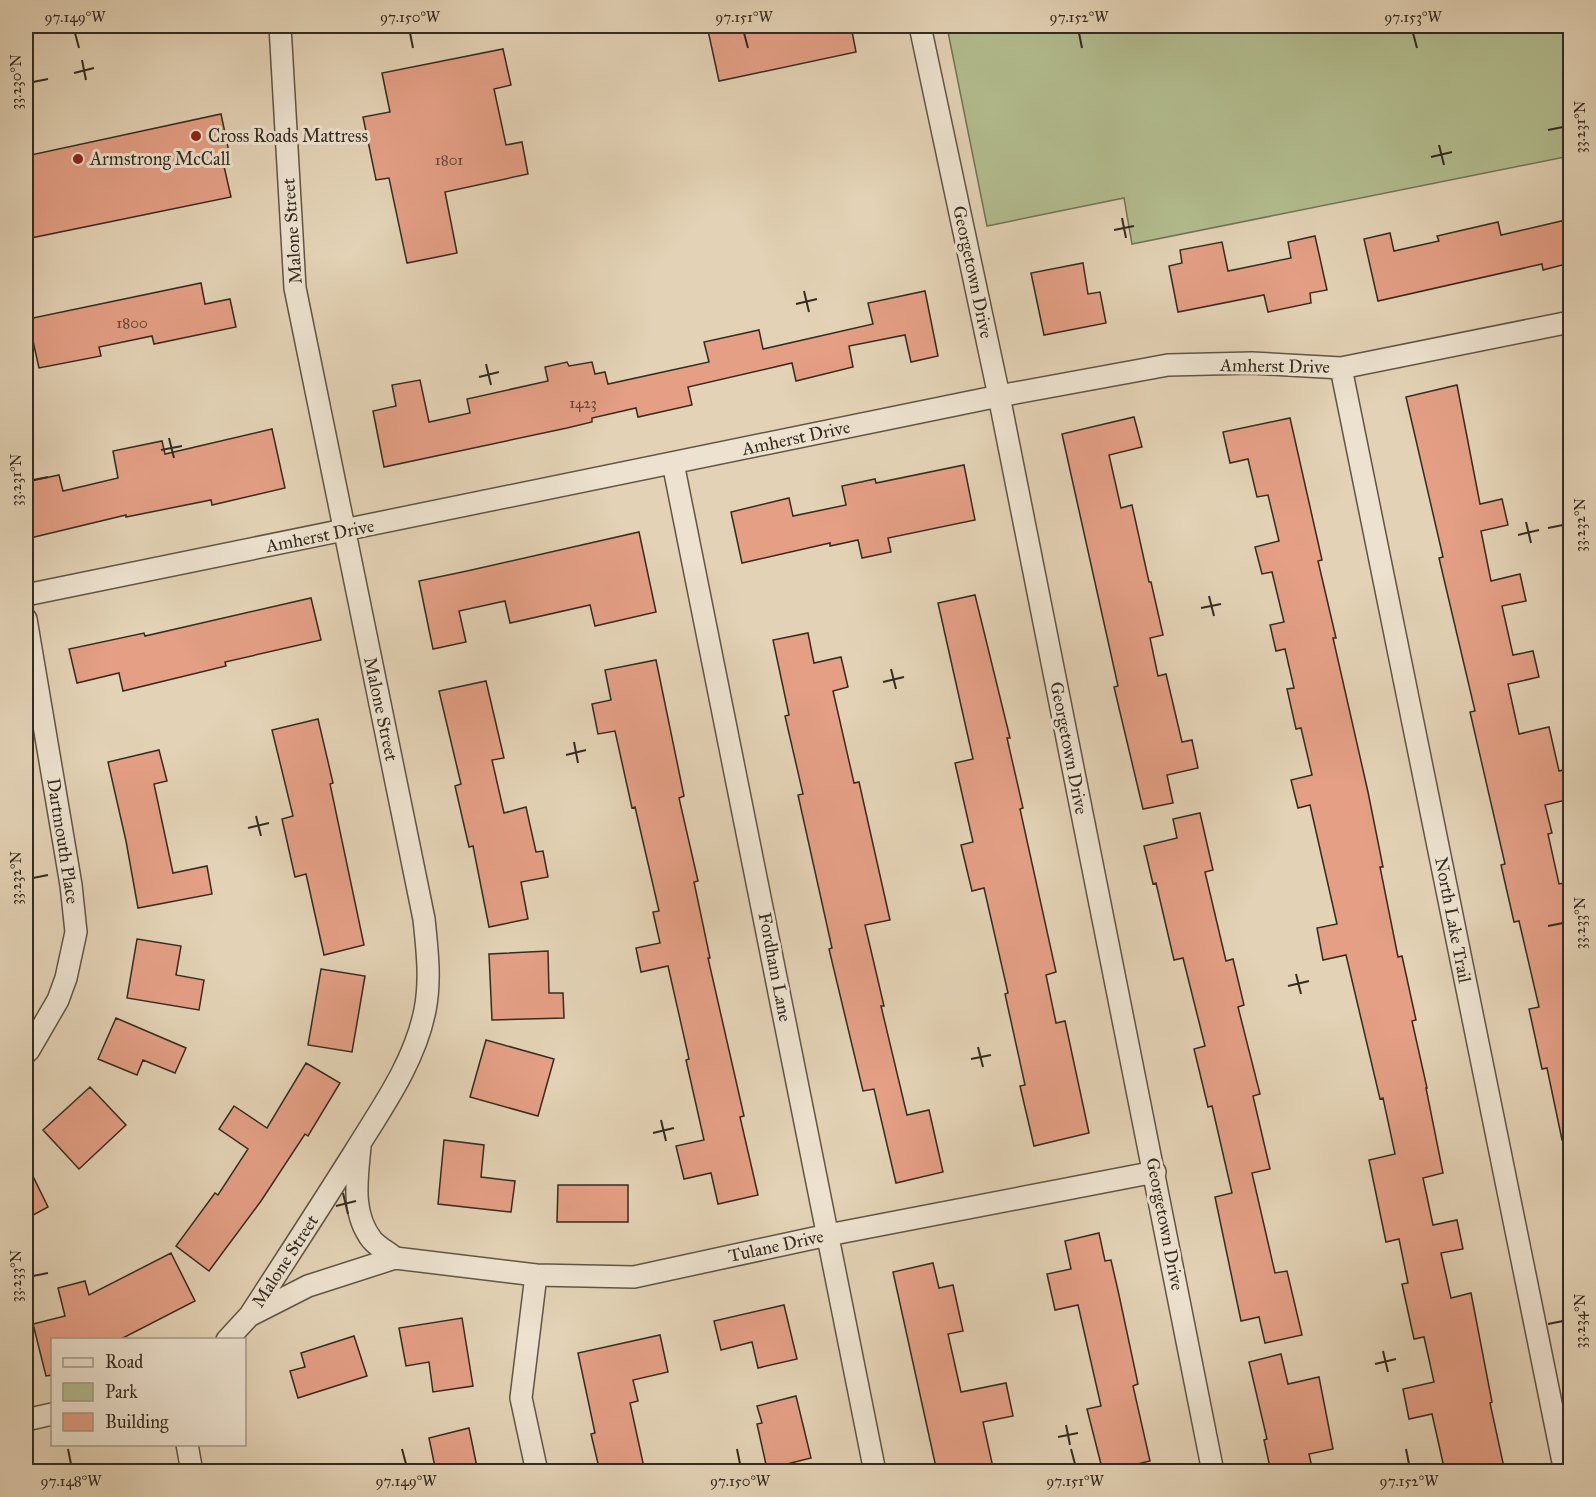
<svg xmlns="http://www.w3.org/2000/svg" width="1596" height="1497" viewBox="0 0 1596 1497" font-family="'IM FELL Great Primer',serif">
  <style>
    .green { fill: #b2bc8e; stroke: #737457; stroke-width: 1.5 }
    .building { fill: #e49f85; stroke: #342b20; stroke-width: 1.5 }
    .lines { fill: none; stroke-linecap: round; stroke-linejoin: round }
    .minor-casing { stroke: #605545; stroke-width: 24 }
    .minor { stroke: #ede2cf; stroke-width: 21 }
    .ticks { fill: none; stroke: #342b20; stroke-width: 2 }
    .poi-dot { fill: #8f2418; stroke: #ede2cf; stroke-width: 2 }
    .labels { text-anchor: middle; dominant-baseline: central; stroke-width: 6; stroke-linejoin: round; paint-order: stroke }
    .number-label { font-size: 15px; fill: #604839 }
    .poi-label { font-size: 18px; fill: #342b20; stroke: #ede2cf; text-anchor: start }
    .street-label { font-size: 18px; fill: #342b20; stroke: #ede2cf }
    .neatline { fill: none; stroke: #342b20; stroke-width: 2 }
    .ticks-label { font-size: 15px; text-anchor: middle; fill: #342b20 }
  </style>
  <rect width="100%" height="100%" fill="#e3d2b5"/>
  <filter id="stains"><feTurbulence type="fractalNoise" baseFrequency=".00333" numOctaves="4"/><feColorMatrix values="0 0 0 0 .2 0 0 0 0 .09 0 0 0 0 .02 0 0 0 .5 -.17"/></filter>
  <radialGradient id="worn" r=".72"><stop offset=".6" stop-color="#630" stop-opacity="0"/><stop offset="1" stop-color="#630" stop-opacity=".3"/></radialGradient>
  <!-- green -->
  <path class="green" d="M982 26H1570V156L1132 244 1124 198 987 226 948 32Z"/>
  <!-- building -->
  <path class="building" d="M707 26H851L856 52 719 81Z
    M503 49 511 85 494 89 506 145 522 142 528 174 445 192 457 253 407 263 389 178 376 180 363 117 390 112 382 73Z
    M221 114 229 152 221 153 231 197 26 239V156Z
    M1570 219V263L1543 270 1542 264 1378 301 1364 239 1390 233 1394 251 1439 241 1437 236 1498 222 1501 235Z
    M1315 236 1327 290 1310 293 1311 303 1268 312 1264 295 1178 312 1169 266 1182 263 1180 250 1222 242 1228 271 1291 258 1288 242Z
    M1083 263 1088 294 1100 292 1106 323 1044 335 1031 273Z
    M201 283 205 304 230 299 236 327 154 344 152 336 99 347 101 356 39 368 28 319Z
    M925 291 938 356 911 362 905 335 849 346 853 367 796 381 792 363 688 387 692 405 638 417 636 408 592 418V422L567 428 384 467 373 411 396 406 392 385 420 380 429 422 470 413 467 399 548 381 545 367 567 362 569 366 592 362 595 374 605 372 608 384 709 362 704 342 759 330 763 349 873 324 868 303Z
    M1457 385 1480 504 1502 499 1508 525 1481 531 1491 581 1520 574 1526 601 1502 606 1513 655 1533 651 1539 677 1508 684 1519 734 1549 727 1559 771 1563 770 1570 799 1545 805 1552 833 1548 834 1559 884 1570 882V909L1565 910 1570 933V1139L1562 1140 1547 1068 1542 1069 1529 1009 1539 1007 1519 921 1514 922 1501 865 1505 864 1470 712 1475 711 1439 558 1443 557 1406 397Z
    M1134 417 1142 447 1109 455 1121 508 1132 505 1149 582H1151L1163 635 1150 638 1158 676 1166 674 1182 742 1192 740 1198 768 1167 775 1173 803 1143 809 1114 687 1118 686 1062 434Z
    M1290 418 1322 560 1318 561 1336 638H1333L1368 792 1383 867H1380L1398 957 1402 956 1416 1020 1412 1021 1427 1088H1426L1443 1173 1423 1178 1433 1225 1457 1220 1463 1249 1441 1253 1451 1298 1471 1293 1492 1402 1490 1403 1505 1472H1445L1432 1414 1409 1419 1403 1389 1434 1382 1424 1337 1414 1339 1402 1284 1408 1283 1399 1239 1386 1242 1369 1160 1395 1154 1383 1098 1380 1099 1346 955 1323 960 1317 928 1337 924 1310 805 1298 808 1291 780 1312 775 1301 728 1296 729 1287 689 1294 688 1285 649 1276 651 1270 625 1284 622 1272 572 1262 574 1255 547 1279 541 1268 495 1257 497 1248 459 1230 463 1223 432Z
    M272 429 285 488 212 505 211 500 126 517V515L26 539V482L59 475 63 491 118 478 113 451 162 441 165 454Z
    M964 465 975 520 888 538 891 552 862 558 858 540 830 546V543L742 563 731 512 789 498 793 516 846 505 842 486 875 479 876 483Z
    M639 532 656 612 595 626 590 605 510 623 505 601 459 611 466 642 433 649 419 581 467 571Z
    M975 595 1010 738H1007L1023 808 1020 809 1056 972 1046 975 1056 1023 1065 1021 1089 1133 1034 1146 1020 1086 1025 1085 1005 994 1008 993 984 888 972 891 961 845 973 842 955 763 973 759 938 603Z
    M311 598 321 640 225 662 226 666 123 691 119 673 77 683 69 649 144 633 145 636Z
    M808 633 814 663 841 657 848 687 833 691 854 783 859 782 890 920 865 925 884 1006H881L907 1115 929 1110 943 1172 896 1183 874 1089 863 1091 829 949 832 948 798 795 803 794 785 716 789 715 773 640Z
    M656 660 684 796 679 798 698 881 694 882 710 958H708L744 1116 740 1117 758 1195 718 1204 711 1173 684 1179 676 1146 704 1140 686 1060 689 1059 668 966 641 972 636 948 660 943 653 912 659 911 635 807 632 808 615 731 598 734 592 704 611 700 605 670Z
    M486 681 504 758 492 760 504 813 526 807 536 852 543 851 548 877 521 882 528 919 489 927 473 846 469 847 455 786 461 784 439 691Z
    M318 719 333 783 330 784 364 945 324 955 306 874 295 877 282 819 293 816 272 730Z
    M159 750 167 781 154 784 173 873 207 866 212 894 138 908 126 841 108 762Z
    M1200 813 1213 870 1205 872 1226 961 1233 959 1244 1005 1238 1007 1260 1094 1253 1096 1270 1169 1252 1173 1275 1273 1287 1271 1302 1335 1265 1343 1259 1317 1241 1321 1215 1197 1232 1193 1212 1106 1208 1107 1194 1049 1205 1046 1183 958 1174 960 1156 883 1153 884 1144 846 1177 838 1173 819Z
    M137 939 181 946 176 975 204 980 199 1010 127 998Z
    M548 951 549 993H563L564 1018 492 1020 489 954Z
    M321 969 365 976 352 1052 308 1045Z
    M116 1018 186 1048 175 1073 143 1060 137 1075 98 1059Z
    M486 1040 554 1059 538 1116 470 1097Z
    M306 1063 340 1083 308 1136 305 1134 261 1201 209 1271 176 1246 215 1193 218 1195 248 1149 219 1129 234 1106 267 1128Z
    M90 1087 126 1125 79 1169 43 1130Z
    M444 1140 484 1145 481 1177 515 1181 511 1212 438 1204Z
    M26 1162 48 1207 26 1219Z
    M558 1185H628V1222H557Z
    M1099 1233 1105 1261 1111 1260 1119 1295 1138 1384 1133 1386 1150 1461 1103 1472 1087 1409 1101 1406 1078 1305 1055 1310 1047 1274 1071 1269 1065 1241Z
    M171 1253 195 1301 119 1340H52V1375L46 1376 33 1324 65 1316 58 1288 85 1281 89 1295Z
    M933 1263 939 1288 953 1285 963 1331 948 1334 961 1392 1006 1383 1013 1416 983 1422 994 1472H937L893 1272Z
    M784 1305 797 1359 758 1368 752 1342 721 1350 714 1321Z
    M462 1318 473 1386 433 1392 429 1362 406 1366 399 1328Z
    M660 1335 668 1372 633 1380 638 1401 630 1403 645 1472H600L591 1434 595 1433 578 1353Z
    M354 1336 367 1376 298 1398 290 1371 305 1367 301 1353Z
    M1281 1354 1288 1384 1319 1377 1333 1449 1309 1454 1313 1472H1271L1264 1440 1267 1439 1249 1362Z
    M796 1396 811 1458 767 1469 757 1424 762 1423 757 1406Z
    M469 1428 478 1472H436L429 1438Z"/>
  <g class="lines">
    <!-- minor casing -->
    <g class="minor-casing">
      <path id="minor" d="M920 26 999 396 1213 1472
        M1341 368 1565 1472
        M673 463 875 1472
        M26 595 999 396 1168 365 1252 363 1341 368 1570 322
        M26 619 71 885 76 932 66 978 58 1000 29 1050 26 1053
        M360 1147C357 1179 351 1213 372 1240 378 1247 388 1252 395 1258
        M536 1275 521 1398 537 1472
        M251 1315 308 1286 395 1258 536 1275 634 1277 828 1235 1155 1172
        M227 1340 250 1315C285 1261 320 1207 354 1153 381 1109 415 1062 425 1010 431 980 427 948 424 919L295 288 280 26
        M26 1420 52 1414
        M187 1444 192 1472"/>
    </g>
    <!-- minor -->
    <use href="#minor" class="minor"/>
  </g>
  <!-- ticks -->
  <path class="ticks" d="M75 33 79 48M410 33 413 48M744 33 748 48M1079 33 1082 48M1413 33 1417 48M82 60 86 80M74 73 94 68M33 82 48 79M1548 130 1563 127M1439 145 1444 165M1431 157 1452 152M1122 218 1126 238M1114 230 1134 226M804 291 809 312M796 304 817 299M486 364 491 385M479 377 499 372M169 438 174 458M161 450 182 446M33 480 48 477M1526 522 1531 543M1548 528 1563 525M1518 535 1539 530M1209 596 1214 616M1201 608 1221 604M891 669 896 689M883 682 904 677M574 742 578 763M566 755 586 750M256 816 261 836M248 828 269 823M33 878 48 875M1548 926 1563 923M1296 974 1301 994M1288 986 1309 981M978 1047 983 1067M971 1059 991 1055M661 1120 666 1141M653 1133 674 1128M343 1193 348 1214M336 1206 356 1201M33 1276 48 1273M1548 1324 1563 1321M1383 1351 1388 1372M1375 1364 1396 1359M1066 1425 1070 1445M1058 1437 1078 1433M68 1449 71 1464M402 1449 406 1464M737 1449 740 1464M1071 1449 1075 1464M1406 1449 1409 1464"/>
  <!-- markers -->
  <g class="poi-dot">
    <circle cx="196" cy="136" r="6"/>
    <circle cx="78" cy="159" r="6"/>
  </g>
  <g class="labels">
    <!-- number labels -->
    <g class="number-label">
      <text x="449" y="160">1801</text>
      <text x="132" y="323">1800</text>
      <text x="583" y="403">1423</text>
    </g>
    <!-- poi labels -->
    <g class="poi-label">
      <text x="208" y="136">Cross Roads Mattress</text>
      <text x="90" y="159">Armstrong McCall</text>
    </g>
    <!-- street labels -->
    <g class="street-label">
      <text transform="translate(292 231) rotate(-94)">Malone Street</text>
      <text transform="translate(973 272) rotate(78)">Georgetown Drive</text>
      <text transform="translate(1275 366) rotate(1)">Amherst Drive</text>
      <text transform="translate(796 438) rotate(-12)">Amherst Drive</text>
      <text transform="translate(320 536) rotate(-11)">Amherst Drive</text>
      <text transform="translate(381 709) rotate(78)">Malone Street</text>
      <text transform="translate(1069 748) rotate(79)">Georgetown Drive</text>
      <text transform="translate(63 841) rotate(81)">Dartmouth Place</text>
      <text transform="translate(1453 920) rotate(79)">North Lake Trail</text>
      <text transform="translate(775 967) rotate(79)">Fordham Lane</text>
      <text transform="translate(1165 1224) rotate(79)">Georgetown Drive</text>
      <text transform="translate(776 1246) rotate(-12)">Tulane Drive</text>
      <text transform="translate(285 1261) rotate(-57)">Malone Street</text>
    </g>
  </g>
  <!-- margin -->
  <rect width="1596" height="1497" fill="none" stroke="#e3d2b5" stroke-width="66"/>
  <!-- legend -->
  <rect x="51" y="1338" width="195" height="108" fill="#ede2cf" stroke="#a39989" stroke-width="1.5"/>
  <rect x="63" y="1358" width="30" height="9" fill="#ede2cf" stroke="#a39989" stroke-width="1.5"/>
  <text x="105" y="1368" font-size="18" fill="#342b20">Road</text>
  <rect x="63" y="1383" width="30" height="18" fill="#b2bc8e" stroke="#a39989" stroke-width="1.5"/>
  <text x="105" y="1398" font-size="18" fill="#342b20">Park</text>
  <rect x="63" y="1413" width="30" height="18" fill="#e49f85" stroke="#a39989" stroke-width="1.5"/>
  <text x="105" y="1428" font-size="18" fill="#342b20">Building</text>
  <rect x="33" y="33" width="1530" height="1431" class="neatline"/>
  <g class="ticks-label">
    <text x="75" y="22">97.149°W</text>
    <text x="410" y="22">97.150°W</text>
    <text x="744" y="22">97.151°W</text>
    <text x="1079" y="22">97.152°W</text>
    <text x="1413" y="22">97.153°W</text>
    <text transform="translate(16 82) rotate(-90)" y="5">33.230°N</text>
    <text transform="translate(1580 127) rotate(-90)" y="5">33.231°N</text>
    <text transform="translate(16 480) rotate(-90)" y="5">33.231°N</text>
    <text transform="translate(1580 525) rotate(-90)" y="5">33.232°N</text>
    <text transform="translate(16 878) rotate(-90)" y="5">33.232°N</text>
    <text transform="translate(1580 923) rotate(-90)" y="5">33.233°N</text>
    <text transform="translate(16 1276) rotate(-90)" y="5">33.233°N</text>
    <text transform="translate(1580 1321) rotate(-90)" y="5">33.234°N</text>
    <text x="71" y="1486">97.148°W</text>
    <text x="406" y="1486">97.149°W</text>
    <text x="740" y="1486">97.150°W</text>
    <text x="1075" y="1486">97.151°W</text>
    <text x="1409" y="1486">97.152°W</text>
  </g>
  <rect width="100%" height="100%" filter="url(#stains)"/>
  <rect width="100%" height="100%" fill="url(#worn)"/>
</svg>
